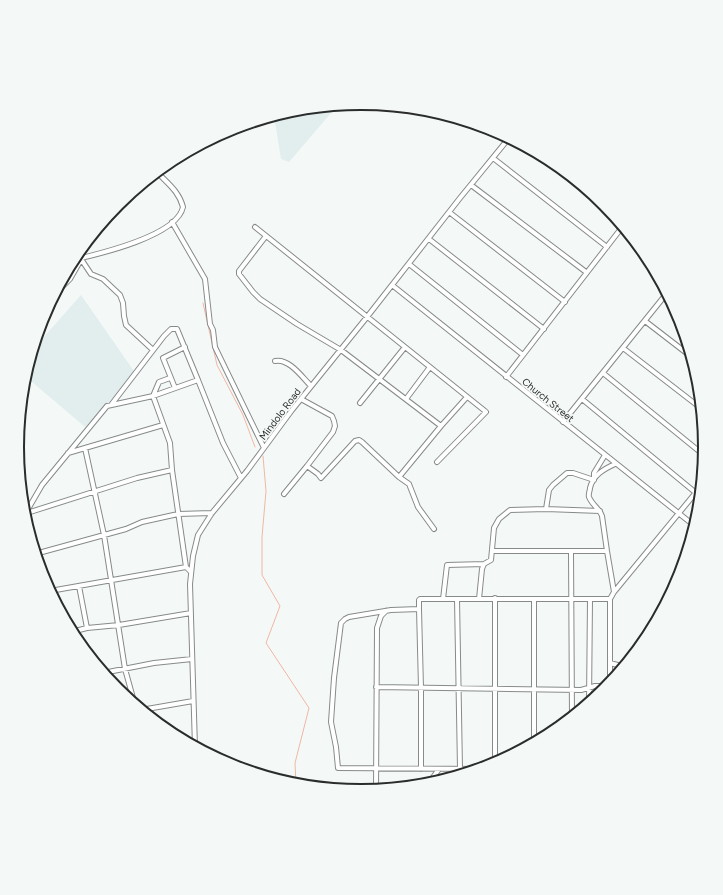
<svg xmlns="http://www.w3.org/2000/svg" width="723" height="895" viewBox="0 0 723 895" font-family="Figtree,sans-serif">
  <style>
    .built { fill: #e1eeed }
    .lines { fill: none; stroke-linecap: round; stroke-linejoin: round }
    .stream { stroke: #f2b6a2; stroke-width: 1 }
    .minor-casing { stroke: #878a8a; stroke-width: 6 }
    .minor { stroke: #fff; stroke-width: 4 }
    .labels { text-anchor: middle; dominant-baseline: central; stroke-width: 3.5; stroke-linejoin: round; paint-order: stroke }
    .street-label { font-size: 10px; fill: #2b2c2c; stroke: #f4f9f8 }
    .rim { fill: none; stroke: #2b2c2c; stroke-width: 2 }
  </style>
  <rect width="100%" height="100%" fill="#f4f9f8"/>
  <!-- built -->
  <path class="built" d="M338 105 289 162 281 159 274 116 295 110Z
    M81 295 136 374 85 427 25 376 34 348Z"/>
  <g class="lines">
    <!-- stream -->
    <path class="stream" d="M203 303 217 365 243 415 255 447
      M263 456 266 491 262 537V575L280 606 266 643 309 708 295 763 296 785"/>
    <!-- minor casing -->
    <g class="minor-casing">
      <path id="minor" d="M493 158 607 247
        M550 160 574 178
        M471 185 586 272
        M449 212 565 302
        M172 222 205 279 210 324 213 330 215 347 264 448
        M255 227 485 411 486 412 437 462
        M266 236 239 271V274L253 292 260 299 297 324 341 350 441 426 467 397
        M429 239 544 329
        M81 259 91 274 103 279 120 295 123 303 124 316 126 325 153 350
        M73 260C99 254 177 236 183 207 179 191 167 183 157 172
        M409 264 523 355
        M392 285 696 527
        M55 294 70 279 82 258
        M645 321 693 358
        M623 348 702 409
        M275 361C289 358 302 377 311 386
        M603 373 705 456
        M506 377 623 226
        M170 378 159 382 153 396 170 443 172 470 186 567 190 571
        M175 388 163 358 185 347
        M406 399 430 367
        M582 399 696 493
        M360 403 405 347
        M111 405 164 336 171 329H177L198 380
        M563 422 667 293
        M85 448 104 535 125 669 135 705
        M68 453 163 425
        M307 466 318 474 321 478 355 441 359 440 362 442 399 477
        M594 479V473L605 455
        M284 494 307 466 333 432 335 426 334 421 332 416 301 399
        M546 509 549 490 553 485 567 473H573L594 480
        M27 513 137 478 172 470
        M24 516 42 485 107 406 153 396 198 380 223 443 241 478
        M434 529 418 507 409 484 399 477 441 426
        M492 551H607
        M571 552 572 718
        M35 554 126 529 142 522 178 514 212 513
        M79 586 87 628
        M50 591 186 567
        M614 592 607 551 602 516C600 509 592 505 589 497 588 494 590 491 590 488 593 475 604 469 615 464
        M443 599 447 565 484 564
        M457 599 460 769
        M479 599 482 569 484 564 491 560 494 528 499 519 510 510 546 509 600 511
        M419 609 421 688V769
        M71 632 87 628 119 625 191 613
        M610 663 625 667
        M103 673 154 663 192 659
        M610 685V599L614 592 702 485
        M376 687 581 690 595 686H609
        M589 704 590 599
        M141 710 193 701
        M534 744V599
        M195 747 190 584 193 556 198 535 212 513 247 471 292 410 367 317 460 198 509 138
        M495 765V598
        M484 769 338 768 336 747 331 722 334 678 341 623 345 619 349 617 391 610 419 609V600L420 599H610
        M427 786 439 769
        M376 791 377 628 381 616 386 611"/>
    </g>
    <!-- minor -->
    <use href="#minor" class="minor"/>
  </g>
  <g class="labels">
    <!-- street labels -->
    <g class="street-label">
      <text transform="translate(548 400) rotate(39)">Church Street</text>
      <text transform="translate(280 414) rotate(-53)">Mindolo Road</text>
    </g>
  </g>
  <!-- crop -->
  <path d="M0 0H723V895H0ZM24 447a337 337 0 1 1 674 0a337 337 0 1 1-674 0Z" fill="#f4f9f8" fill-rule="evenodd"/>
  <path class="rim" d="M24 447a337 337 0 1 1 674 0a337 337 0 1 1-674 0Z"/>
</svg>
